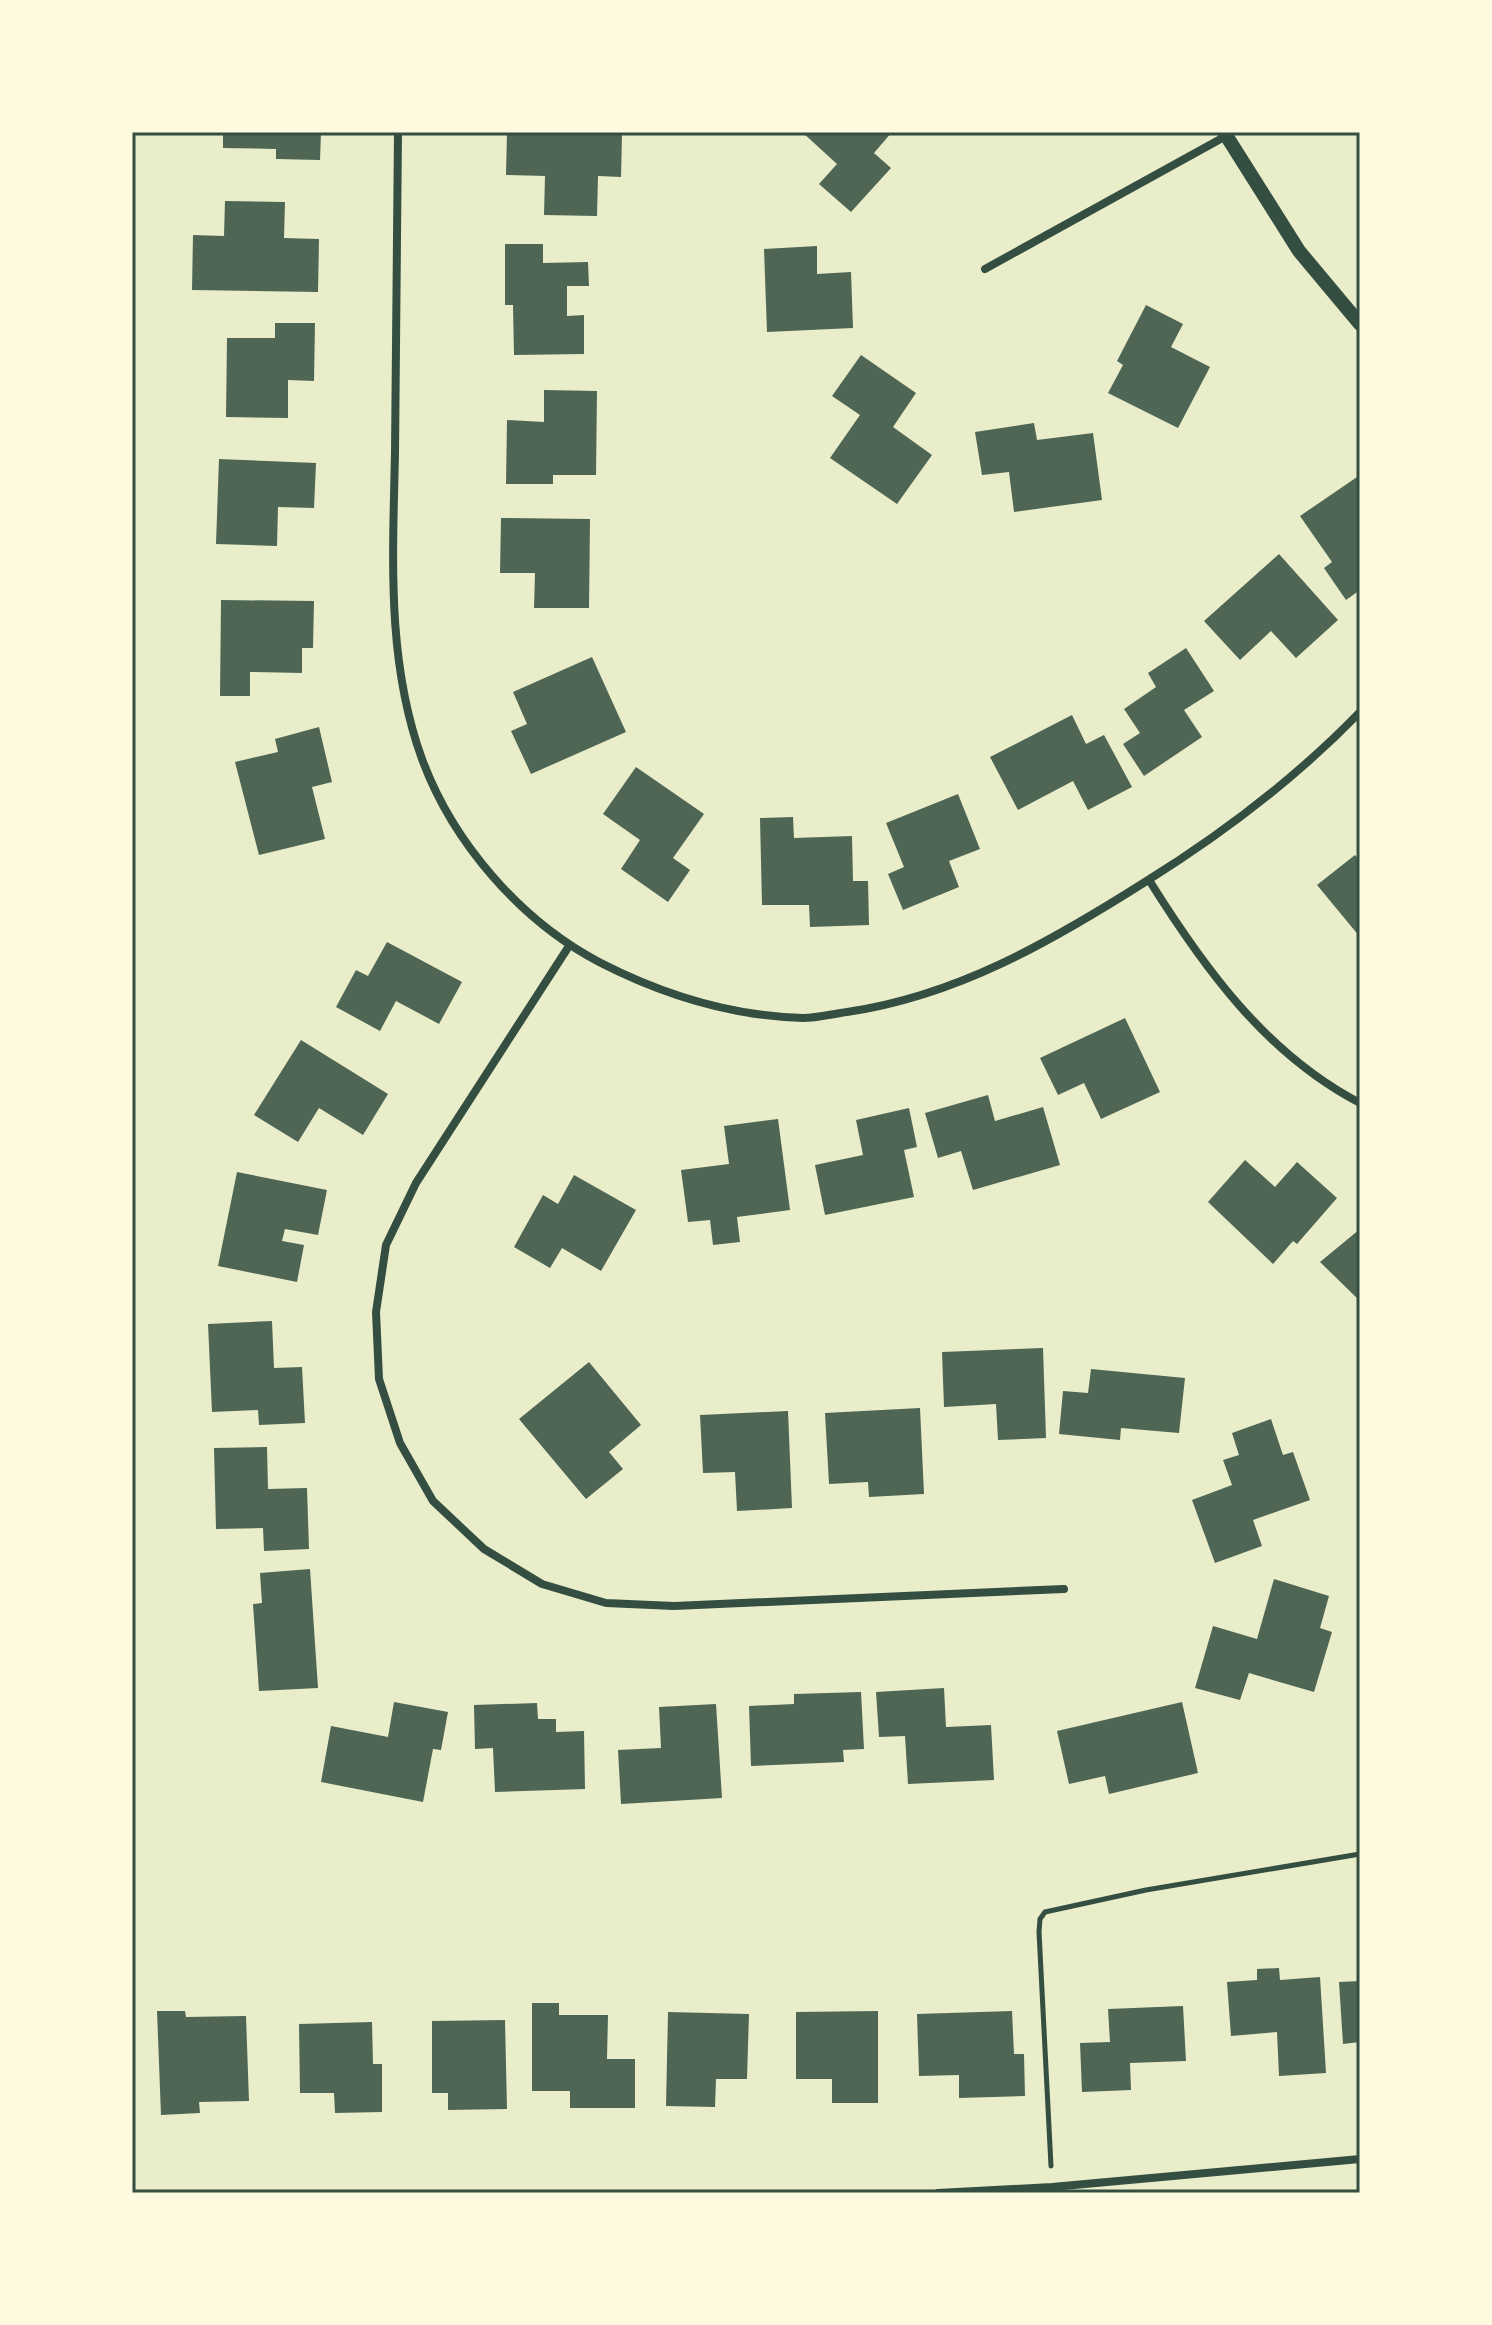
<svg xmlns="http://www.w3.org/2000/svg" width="1492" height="2325" viewBox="0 0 1492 2325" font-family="'Asap Condensed',sans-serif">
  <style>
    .building { fill: #4f6655 }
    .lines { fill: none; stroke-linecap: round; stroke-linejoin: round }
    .path { stroke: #344e41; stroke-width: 5 }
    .minor { stroke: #344e41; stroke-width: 8 }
    .tertiary { stroke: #344e41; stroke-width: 14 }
    .neatline { fill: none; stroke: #344e41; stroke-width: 3 }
  </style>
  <rect width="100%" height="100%" fill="#e9edc9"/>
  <!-- building -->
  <path class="building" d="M223 132H321L320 160 276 159V149L223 148Z
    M507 132 622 135 621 177 598 176 597 216 544 215 545 176 506 175Z
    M802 132H892L874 153 891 168 851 212 819 184 837 164Z
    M225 201 285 202 284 238 319 239 318 292 192 290 193 235 224 236Z
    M505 244H543V263L588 262 589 286H567V316L584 315V354L514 355 513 305H505Z
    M817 246V274L851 272 853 328 767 332 764 249Z
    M1146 305 1183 324 1171 347 1210 367 1178 428 1108 393 1123 365 1117 361Z
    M275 323H315L314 381 288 380V418L226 417 227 338H275Z
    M861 355 916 393 893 427 932 455 897 504 830 458 860 415 832 396Z
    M544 390 597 391 596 475H553V484H506L507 420 544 422Z
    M1034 423 1037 440 1093 433 1102 500 1014 512 1009 472 982 475 975 432Z
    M219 459 316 463 314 508 278 507 277 546 216 544Z
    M1360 475V590L1346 600 1324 568 1332 562 1300 516Z
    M501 518 590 519 589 608H534L535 573H500Z
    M1279 554 1338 620 1296 658 1271 631 1240 660 1204 621Z
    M221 600 314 601 313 648H302V673L250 672V696H220Z
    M1186 648 1214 691 1184 710 1202 737 1144 776 1123 744 1140 733 1124 709 1156 687 1148 673Z
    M592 657 626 732 531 774 511 731 527 724 513 692Z
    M1072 715 1086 744 1104 735 1132 787 1088 810 1073 781 1018 810 990 757Z
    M319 727 332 782 312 787 325 839 259 855 235 762 278 752 275 739Z
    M636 767 704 814 673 858 690 870 668 902 621 869 640 840 603 814Z
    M958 794 980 849 949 861 959 887 903 910 888 874 904 867 886 823Z
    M793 817 794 838 852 836 853 881H868L869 925 810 927 809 905H762L760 818Z
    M1355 855 1360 861V937L1317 885Z
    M387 942 462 982 439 1024 396 1001 380 1031 336 1007 356 970 368 976Z
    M1125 1018 1160 1092 1101 1119 1084 1083 1058 1095 1040 1058Z
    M301 1040 388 1094 363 1135 319 1108 298 1142 254 1115Z
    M988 1095 995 1121 1043 1107 1060 1165 973 1190 961 1151 938 1158 925 1113Z
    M909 1108 917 1147 904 1150 914 1197 825 1215 815 1165 863 1155 856 1120Z
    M778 1119 790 1210 737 1217 740 1242 713 1245 710 1220 688 1222 681 1170 729 1164 724 1126Z
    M1245 1160 1275 1187 1297 1162 1337 1198 1297 1244 1293 1241 1273 1264 1208 1202Z
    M237 1172 327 1190 318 1235 285 1229 282 1241 304 1245 297 1282 218 1266Z
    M574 1175 636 1210 601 1271 562 1248 550 1268 514 1247 543 1195 558 1204Z
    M1360 1229V1301L1320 1262Z
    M272 1321 274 1368 302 1367 305 1423 259 1425 258 1410 212 1412 208 1324Z
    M1043 1348 1046 1438 998 1440 996 1404 944 1407 942 1352Z
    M589 1362 641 1425 609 1452 623 1469 586 1499 519 1419Z
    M1091 1369 1185 1378 1179 1433 1121 1428 1120 1440 1059 1434 1063 1391 1088 1393Z
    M920 1408 924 1494 869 1497 868 1482 829 1484 825 1413Z
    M788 1411 792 1508 737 1511 735 1472 703 1473 700 1415Z
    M1271 1419 1283 1455 1293 1452 1310 1500 1253 1520 1262 1546 1215 1563 1192 1500 1232 1485 1223 1460 1239 1455 1232 1433Z
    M267 1447 268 1489 307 1488 309 1549 264 1551 263 1528 216 1529 214 1448Z
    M310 1569 318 1688 259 1691 253 1604 262 1603 260 1573Z
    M1274 1579 1329 1596 1320 1628 1332 1632 1314 1692 1249 1673 1240 1700 1195 1688 1213 1626 1257 1639Z
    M944 1688 946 1727 991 1725 994 1780 908 1784 905 1736 879 1737 876 1692Z
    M861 1692 864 1749 843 1750 844 1762 751 1766 749 1706 794 1704V1694Z
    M394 1702 448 1712 441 1750 433 1749 423 1802 321 1782 331 1726 388 1737Z
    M1182 1702 1198 1773 1109 1794 1105 1776 1069 1784 1057 1731Z
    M537 1703 538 1719H556V1732L584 1731 585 1789 495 1792 493 1748 475 1749 474 1705Z
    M716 1704 722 1798 621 1804 618 1750 661 1748 659 1707Z
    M1279 1968 1280 1980 1320 1977 1326 2073 1279 2076 1277 2032 1231 2036 1227 1982 1257 1980V1969Z
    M1360 1981V2042L1343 2044 1339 1982Z
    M532 2003H559V2015H608L607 2059H635V2108H570V2091H532Z
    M1183 2006 1186 2061 1130 2063 1131 2090 1082 2092 1080 2043 1110 2042 1108 2009Z
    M157 2011H185L186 2017 246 2016 249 2101 199 2102 200 2113 161 2115Z
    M878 2011V2103H832V2079H796V2012Z
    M1012 2011 1014 2054H1024L1025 2096 959 2098V2075L919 2076 917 2014Z
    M668 2012 749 2014 747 2079H716L715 2107 666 2106Z
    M505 2020 507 2109 448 2110V2093H432V2021Z
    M372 2022 373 2064H382V2112L335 2113 334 2093H300L299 2024Z"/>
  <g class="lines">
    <!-- path -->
    <path class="path" d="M1051 2166 1039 1932 1040 1919 1045 1912 1146 1890 1360 1854"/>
    <!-- minor -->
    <path class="minor" d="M398 132C397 239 396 345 395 452 393 556 386 660 422 759 453 843 521 921 599 962 663 995 730 1016 803 1018 817 1018 832 1014 847 1012 957 996 1052 941 1145 882 1224 833 1295 779 1360 712
      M985 269 1226 136
      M1149 880C1204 968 1266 1054 1360 1103
      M569 946 416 1183 386 1245 376 1312 379 1379 400 1443 433 1501 484 1549 542 1584 606 1603 674 1606 1064 1589
      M938 2193 1052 2187 1360 2159"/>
    <!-- tertiary -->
    <path class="tertiary" d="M1224 132 1299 251 1360 324"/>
  </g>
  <!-- border -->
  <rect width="1492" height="2325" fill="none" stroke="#fefae0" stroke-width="268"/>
  <rect x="134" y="134" width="1224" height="2057" class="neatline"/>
</svg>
